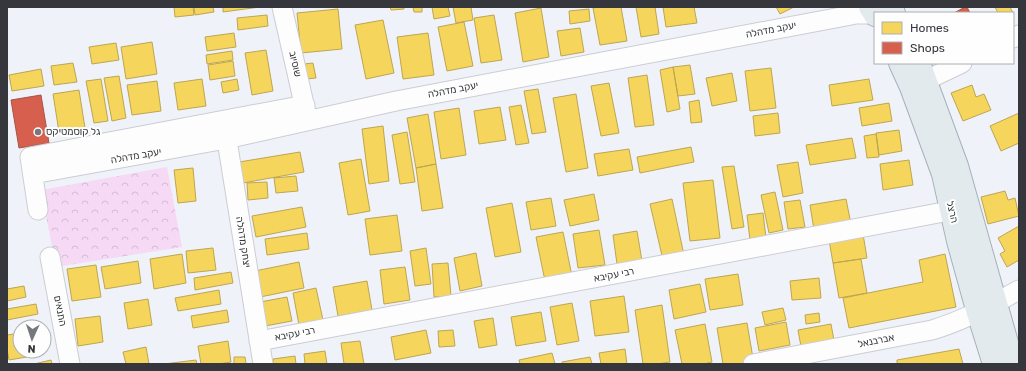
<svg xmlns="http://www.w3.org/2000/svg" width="1026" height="371" viewBox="0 0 1026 371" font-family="Rubik,'Noto Sans Hebrew',sans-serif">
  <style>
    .forest { fill: url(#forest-crowns) }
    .homes { fill: #f6d55c; stroke: #bca652 }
    .shops { fill: #d6604d; stroke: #a65448 }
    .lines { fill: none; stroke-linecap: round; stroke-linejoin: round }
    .minor-casing { stroke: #cccdd3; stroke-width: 21 }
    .major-casing { stroke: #a5b1ba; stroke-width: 24 }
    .minor { stroke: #fdfdfe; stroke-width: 19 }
    .major { stroke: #e3eaee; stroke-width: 22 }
    .poi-dot { fill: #76787e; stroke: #fefefe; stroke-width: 1.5 }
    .labels { text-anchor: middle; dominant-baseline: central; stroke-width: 4; stroke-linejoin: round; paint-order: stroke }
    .street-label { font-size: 10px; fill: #35373c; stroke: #fefefe }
    .poi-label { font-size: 10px; fill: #35373c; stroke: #fefefe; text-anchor: start }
  </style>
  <defs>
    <pattern id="forest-crowns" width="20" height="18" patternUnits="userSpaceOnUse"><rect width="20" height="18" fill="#f6d9f5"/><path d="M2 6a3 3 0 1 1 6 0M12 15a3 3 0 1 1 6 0" fill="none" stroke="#d4bbd3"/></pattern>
  </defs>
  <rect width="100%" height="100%" fill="#eff2f9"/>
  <!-- forest -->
  <path class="forest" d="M167 167 182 247 56 267 41 190Z"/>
  <!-- homes -->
  <path class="homes" d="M174 7H193L194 15 175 17Z
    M194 7H213L214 12 195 15Z
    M223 7H260L223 12Z
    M390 7H404V9L391 10Z
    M413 7H422V12H414Z
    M432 7H448L450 16 434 19Z
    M453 7H471L473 20 456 23Z
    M598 7H621L627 41 600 45 593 8Z
    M636 7H655L659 34 641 37Z
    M663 7H694L697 23 666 27Z
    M776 7H794L780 14Z
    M995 7H1010L1013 13H998Z
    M541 8 549 57 523 62 515 13Z
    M338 9 342 49 301 53 297 13Z
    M589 9 590 21 570 24 569 11Z
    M267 15 268 26 238 30 237 18Z
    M494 15 502 60 481 63 474 18Z
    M383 20 394 73 366 79 355 25Z
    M464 22 473 66 447 71 438 27Z
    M580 28 584 52 561 56 557 31Z
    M234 33 236 47 207 51 205 37Z
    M428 33 434 75 403 79 397 37Z
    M152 42 157 74 126 79 121 47Z
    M116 43 119 60 92 64 89 47Z
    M266 50 273 91 252 95 245 53Z
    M232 51 233 60 207 64 206 55Z
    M233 61 235 76 210 80 208 65Z
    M73 63 77 82 54 85 51 66Z
    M313 63 316 78 306 79 304 64Z
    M690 65 695 94 678 96 673 67Z
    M673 67 680 109 667 112 660 70Z
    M771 68 776 108 750 111 745 71Z
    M41 69 44 86 12 91 9 75Z
    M732 73 737 101 712 106 706 78Z
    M647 75 654 125 635 127 628 78Z
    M119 76 126 118 112 121 104 78Z
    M101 79 108 121 94 123 86 81Z
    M202 79 206 106 178 110 174 83Z
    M237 79 239 90 223 93 221 82Z
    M869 79 873 100 832 106 829 85Z
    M157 81 161 111 132 115 127 85Z
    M609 83 619 133 601 136 591 86Z
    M972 85 976 97 984 94 991 110 963 121 951 93Z
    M538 89 546 132 532 134 524 91Z
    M79 90 85 128 59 132 53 94Z
    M576 94 588 168 566 172 553 98Z
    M699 100 702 122 691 123 689 102Z
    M889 103 892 121 862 126 859 108Z
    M521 105 529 143 516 145 509 107Z
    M500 107 506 140 479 144 474 111Z
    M459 108 466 155 441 159 434 112Z
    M778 113 780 133 755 136 753 116Z
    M1019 113V143L1001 151 990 126Z
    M428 114 436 164 416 168 407 118Z
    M383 126 389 181 369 184 362 129Z
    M899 130 902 151 879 155 876 133Z
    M407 132 415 182 400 184 392 135Z
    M876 134 879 157 867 158 864 136Z
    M852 138 856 158 810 165 806 145Z
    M691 147 694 162 640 173 637 157Z
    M629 149 633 170 598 176 594 154Z
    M300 152 304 172 243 183 239 162Z
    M361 159 370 211 348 215 339 163Z
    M909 160 913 185 883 190 880 164Z
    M798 162 803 193 783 197 777 165Z
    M436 164 443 208 422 211 416 168Z
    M734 166 744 227 732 229 722 167Z
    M193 168 196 201 178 203 174 170Z
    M296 176 298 191 276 193 274 178Z
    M713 180 720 238 690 241 683 183Z
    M267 182 268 198 248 200 247 183Z
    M1005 191 1008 200 1015 198 1019 216 988 224 981 197Z
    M775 192 783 230 769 233 761 195Z
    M594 194 599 220 570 226 564 200Z
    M551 198 556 226 531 230 526 202Z
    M672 199 684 255 663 260 650 204Z
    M846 199 851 224 814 230 810 205Z
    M800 200 805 227 788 229 784 202Z
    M512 203 521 252 495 257 486 208Z
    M302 207 306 227 256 237 252 216Z
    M763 213 766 238 750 240 747 215Z
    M397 215 402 251 370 255 365 219Z
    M1019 226V260L1007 267 1000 254 1005 251 998 238Z
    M599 230 605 265 578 268 573 234Z
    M637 231 642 261 617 264 613 235Z
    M563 232 572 276 545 281 536 237Z
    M307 233 309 249 267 255 265 239Z
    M863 234 867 258 833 263 829 240Z
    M213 248 216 270 188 273 186 251Z
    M426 248 431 284 415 286 410 251Z
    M476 253 482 286 460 291 454 258Z
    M182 254 186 283 154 289 150 259Z
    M945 254 956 307 849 328 843 298 923 282 919 260Z
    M861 259 867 293 839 298 833 263Z
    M138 261 141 283 105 289 101 267Z
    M299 262 304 288 260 297 255 271Z
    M448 263 451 296 434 297 432 264Z
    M96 265 101 297 72 301 67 269Z
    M405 267 410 300 384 304 380 270Z
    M231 272 233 283 195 290 194 278Z
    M738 274 743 305 710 310 705 279Z
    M819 278 821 298 792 300 790 281Z
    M367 281 372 310 338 316 333 287Z
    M700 284 706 312 674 319 669 290Z
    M24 286 26 297 7 301V289Z
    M316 288 323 320 299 325 293 293Z
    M219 290 221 304 178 311 175 298Z
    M624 296 629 332 595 336 590 301Z
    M287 297 292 321 265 326 260 302Z
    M148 299 152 325 128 329 124 303Z
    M572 303 579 341 557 345 550 307Z
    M36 304 38 314 7 320V309Z
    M662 305 670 362 657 364H643L635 310Z
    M783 308 786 320 765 325 762 312Z
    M227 310 229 322 193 328 191 316Z
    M541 312 546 341 516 346 511 317Z
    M819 313 820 322 806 324 805 315Z
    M100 316 103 342 78 346 75 319Z
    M493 318 497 345 479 348 474 321Z
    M786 322 790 345 759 351 755 328Z
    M747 323 754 364H723L717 328Z
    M705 324 712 362 704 364H682L675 330Z
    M831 324 835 346 802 352 798 330Z
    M426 330 431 353 395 360 391 337Z
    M453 330 455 346 439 347 438 331Z
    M20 333V351H43L44 354 9 360 7 349V335Z
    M228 341 231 362 219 364H201L198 346Z
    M360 341 364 364H344L341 343Z
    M146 347 149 364H126L123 352Z
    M625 349 627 364H601L599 353Z
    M959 349 963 364H897V360Z
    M325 351 327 364H305L304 354Z
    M552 353 555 364H520L519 360Z
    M295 356 296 364H273V359Z
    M234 357H245L246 364H234Z
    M590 357 592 364H562V362Z
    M51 360 52 364H34Z
    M196 360 197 364H164Z"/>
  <!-- shops -->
  <path class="shops" d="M965 7H967L970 13H954Z
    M41 95 49 143 19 148 11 100Z"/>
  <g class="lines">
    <!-- minor casing -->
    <g class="minor-casing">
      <path id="minor" d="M282 7 307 117
        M1013 38 1019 35
        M912 87 962 63
        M225 128 263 364
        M33 174 226 139 396 101 841 17 856 14H875
        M38 210 30 157 305 105
        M50 257 70 364
        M259 341 965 208
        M753 364 932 330C965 320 989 306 1019 290"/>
    </g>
    <!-- major casing -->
    <g class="major-casing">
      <path id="major" d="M870 7 875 15
        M891 7 894 13
        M900 63 911 87 943 174 958 241 978 313 994 364
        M919 63 957 166 1013 364"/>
    </g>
    <!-- minor -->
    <use href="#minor" class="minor"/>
    <!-- major -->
    <use href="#major" class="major"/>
  </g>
  <!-- markers -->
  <circle class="poi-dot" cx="38" cy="132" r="4"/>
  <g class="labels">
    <!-- street labels -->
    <g class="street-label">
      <text transform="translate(771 30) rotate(-11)">יעקב מדהלה</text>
      <text transform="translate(295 64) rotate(77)">שוסיוב</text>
      <text transform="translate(453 90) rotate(-11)">יעקב מדהלה</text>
      <text transform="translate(136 156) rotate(-10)">יעקב מדהלה</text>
      <text transform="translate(952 212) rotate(77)">הרצל</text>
      <text transform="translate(243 242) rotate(81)">יצחק מדהלה</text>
      <text transform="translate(614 275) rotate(-11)">רבי עקיבא</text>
      <text transform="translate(60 311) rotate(79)">התנאים</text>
      <text transform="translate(295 334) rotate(-11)">רבי עקיבא</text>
      <text transform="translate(876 341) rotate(-11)">אברבנאל</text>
    </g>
    <!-- poi labels -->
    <g class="poi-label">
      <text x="46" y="132">גל קוסמטיקס</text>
    </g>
  </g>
  <!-- border -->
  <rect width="1026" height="371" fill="none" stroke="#35373c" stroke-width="16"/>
  <!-- legend -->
  <rect x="874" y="12" width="140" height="52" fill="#fefefe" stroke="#aeaeb0"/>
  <rect x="882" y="22" width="20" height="12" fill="#f6d55c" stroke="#aeaeb0"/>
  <text x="910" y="32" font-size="12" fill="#35373c">Homes</text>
  <rect x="882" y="42" width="20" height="12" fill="#d6604d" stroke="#aeaeb0"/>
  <text x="910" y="52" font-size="12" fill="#35373c">Shops</text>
  <!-- north arrow -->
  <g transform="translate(32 339) rotate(183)"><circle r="19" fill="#fefefe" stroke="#aeaeb0"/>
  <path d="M0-3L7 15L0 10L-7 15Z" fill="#76787e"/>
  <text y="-6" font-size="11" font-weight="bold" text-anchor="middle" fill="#35373c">N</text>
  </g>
</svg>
